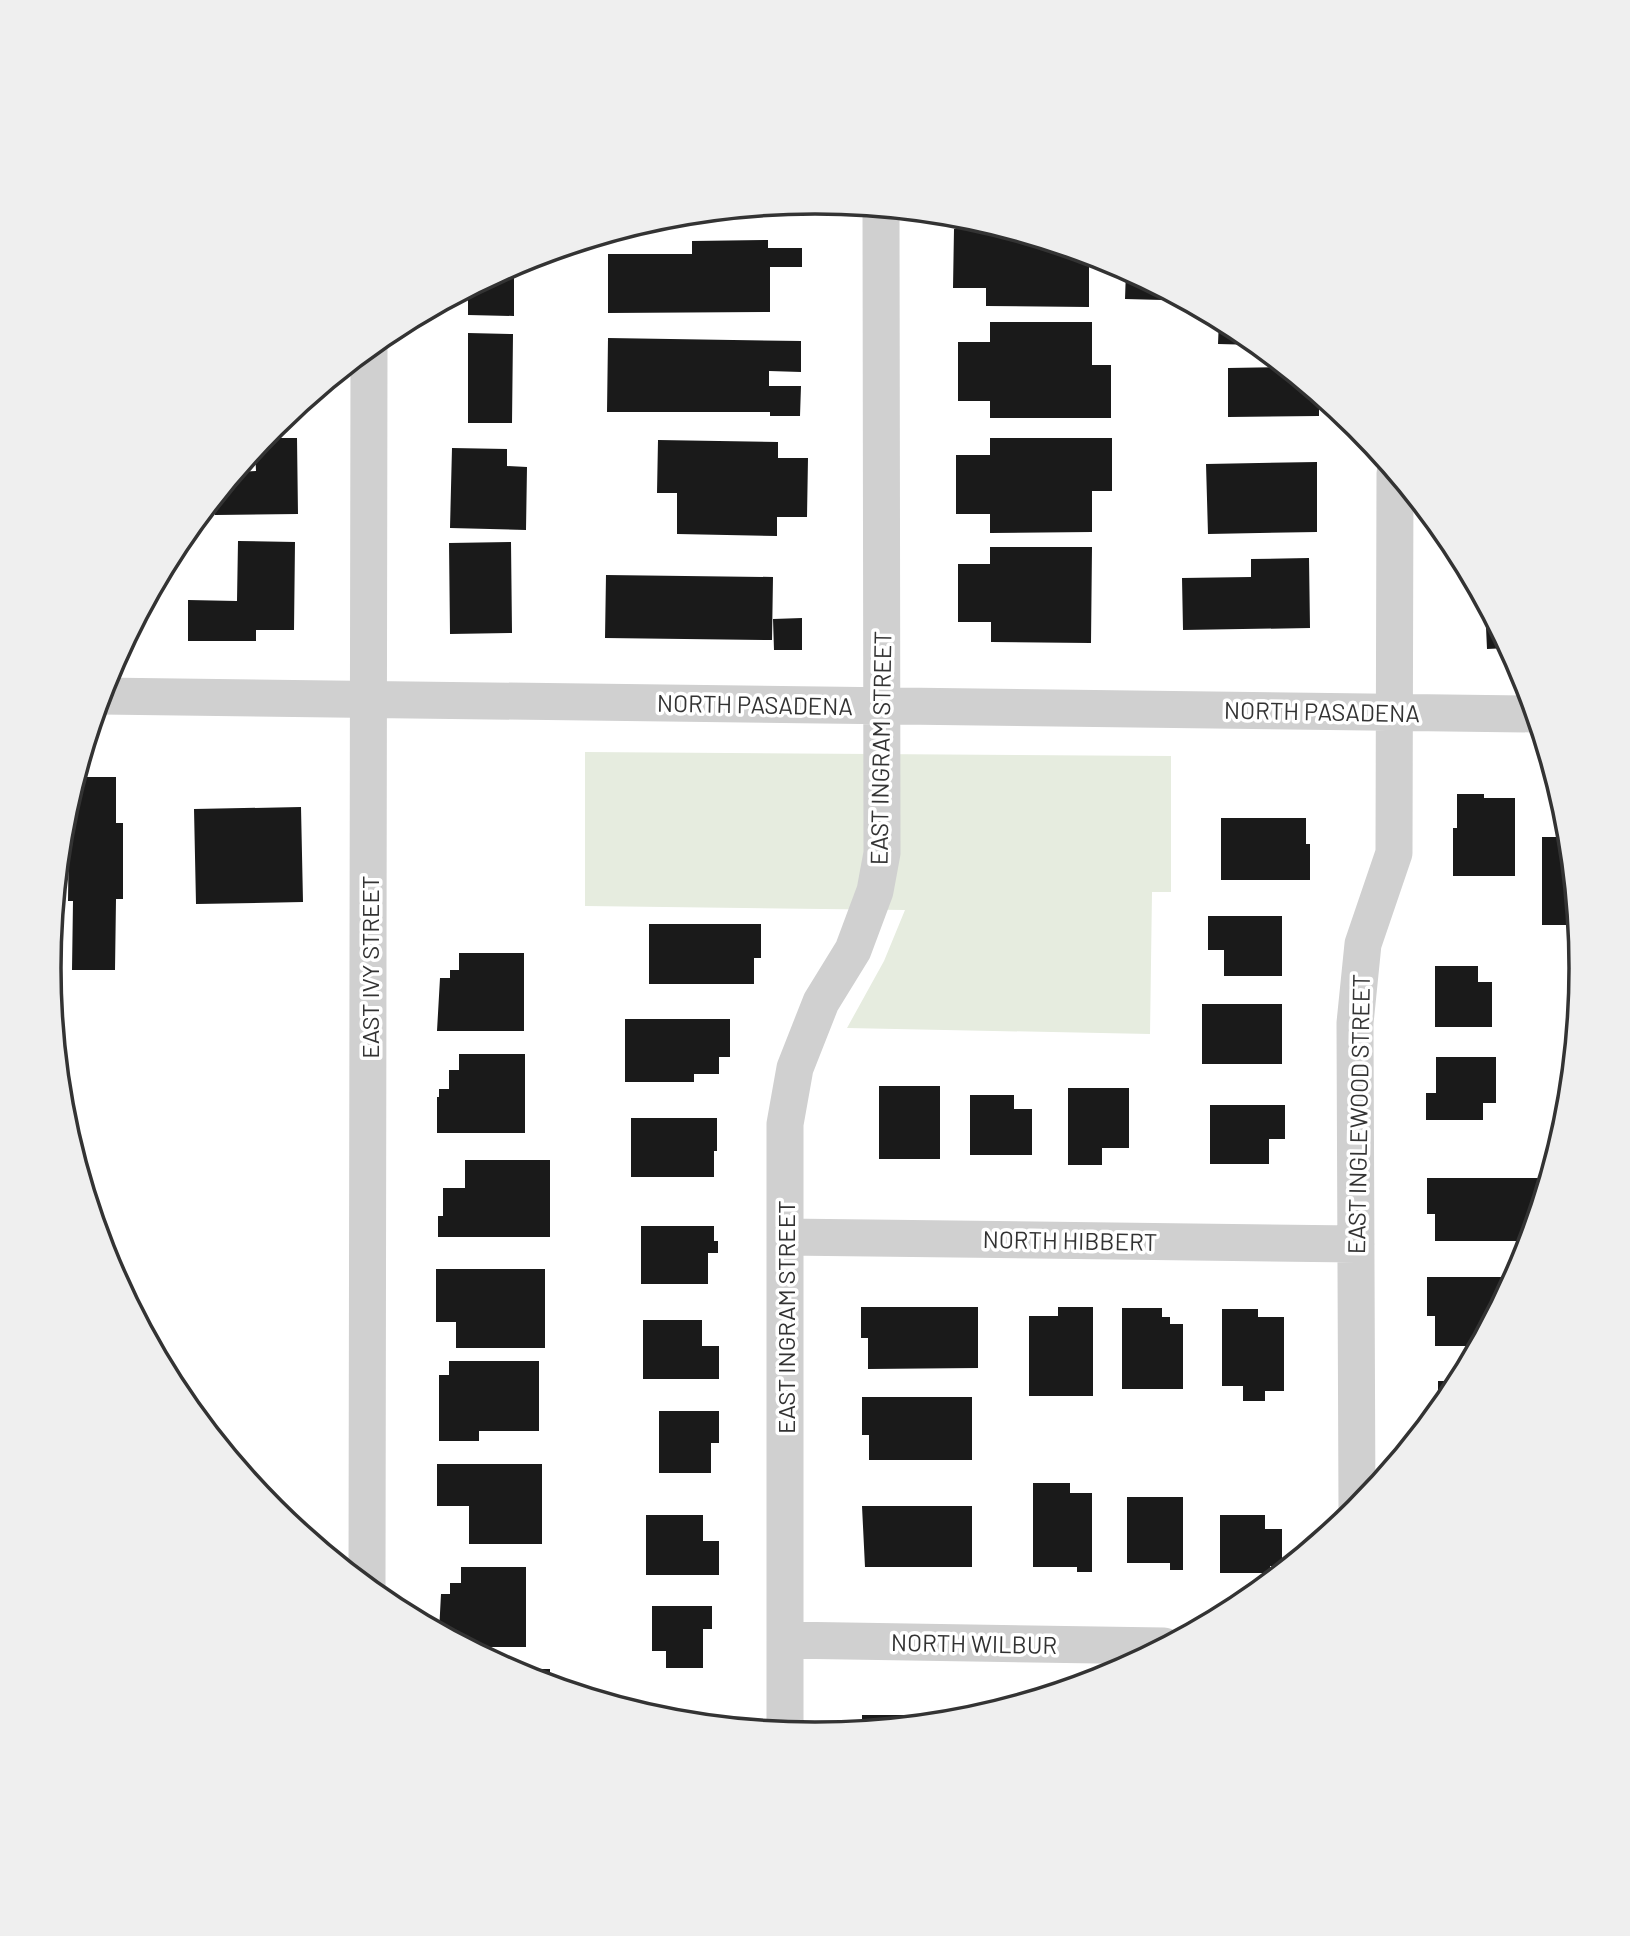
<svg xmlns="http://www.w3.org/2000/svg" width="1630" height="1936" viewBox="0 0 1630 1936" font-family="Barlow,sans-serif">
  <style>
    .green { fill: #e6ecdf }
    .building { fill: #1a1a1a }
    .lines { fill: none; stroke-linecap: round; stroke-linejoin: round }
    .street { stroke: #d0d0d0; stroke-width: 37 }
    .labels { text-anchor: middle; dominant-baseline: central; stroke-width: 7; stroke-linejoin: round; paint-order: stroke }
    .street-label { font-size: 24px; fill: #333; stroke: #fff }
    .rim { fill: none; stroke: #333; stroke-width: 3.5 }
  </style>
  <rect width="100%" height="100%" fill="#fff"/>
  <!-- green -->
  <path class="green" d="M585 752 1171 756V892H1152L1150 1034 847 1028 884 961 905 910 585 906Z"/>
  <!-- building -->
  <path class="building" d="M778 206V212H736V210Z
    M986 223 1107 260V267H1089V307L986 306V288H953L954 229H986Z
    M768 240V248H802V267H770V312L608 313V254H692V241Z
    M530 258V267H514V316L468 315V289Z
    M1126 270 1163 290V300L1125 299Z
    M1219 319 1241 331 1257 345 1218 344Z
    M990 322H1092V365H1111V418H990V401H958V342H990Z
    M468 333 513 334 512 423H468Z
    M608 338 801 341V372L769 371V386H801L800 416H770V412H607Z
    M1284 367 1319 395V416L1228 417V368Z
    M264 438H297L298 514 215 515 214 498 236 472 256 471 255 449Z
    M990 438H1112V491H1092V532L990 533V514H956V455H990Z
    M658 440 778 442V458H808L807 517H777V536L677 534V493H657Z
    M452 448 507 449V466L527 467 526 530 450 528Z
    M1317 462V532L1208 534 1206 464Z
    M238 541 295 542 294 630H256V641H188V600L237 601Z
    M511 542 512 633 450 634 449 543Z
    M990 547H1092L1091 643 991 642V622H958V564H990Z
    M1309 558 1310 628 1183 630 1182 578 1251 577V559Z
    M606 575 773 577 772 640 605 638Z
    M1485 605 1492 618 1508 648 1487 649Z
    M802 618V650H774L773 619Z
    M76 777H116V823H123V899H116L115 970H72L73 901H68L69 830H63L64 818Z
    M1457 794H1484V798H1515V876H1453V828H1457Z
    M301 807 303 902 196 904 194 809Z
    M1221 818H1306V844H1310V880H1221Z
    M1542 837H1568L1577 925H1542Z
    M1208 916H1282V976H1224V950H1208Z
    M649 924H761V958H754V984H649Z
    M459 953H524V1031H437L440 978H450V970H459Z
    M1435 966H1478V982H1492V1027H1435Z
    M1202 1004H1282V1064H1202Z
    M625 1019H730V1057H719V1074H694V1082H625Z
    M459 1054H525V1133H437V1097H439V1089H449V1070H459Z
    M1436 1057H1496V1103H1483V1120H1426V1093H1436Z
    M879 1086H940V1159H879Z
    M1068 1088H1129V1148H1102V1165H1068Z
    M970 1095H1014V1109H1032V1155H970Z
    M1210 1105H1285V1139H1269V1164H1210Z
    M1558 1112H1567L1558 1143Z
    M631 1118H717V1151H714V1177H631Z
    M465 1160H550V1237H438V1216H443V1188H465Z
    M1427 1178H1538V1212L1529 1241H1435V1214H1427Z
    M641 1226H714V1241H718V1253H708V1284H641Z
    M436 1269H545V1348H456V1322H436Z
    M1427 1277H1514L1477 1346H1435V1316H1427Z
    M861 1307H978V1368L868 1369V1338H861Z
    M1058 1307H1093V1396H1029V1316H1058Z
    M1122 1308H1162V1317H1170V1324H1183V1389H1122Z
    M1222 1309H1258V1317H1284V1391H1265V1401H1243V1386H1222Z
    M643 1320H702V1346H719V1379H643Z
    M449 1361H539V1431H479V1441H439V1375H449Z
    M1438 1381H1458L1452 1394 1430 1420V1406H1438Z
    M862 1397H972V1460H869V1435H862Z
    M659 1411H719V1443H711V1473H659Z
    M437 1464H542V1544H469V1506H437Z
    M1033 1483H1070V1493H1092V1572H1077V1567H1033Z
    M1127 1497H1183V1570H1170V1563H1127Z
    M862 1506H972V1567H865Z
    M646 1515H703V1541H719V1575H646Z
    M1220 1515H1265V1529H1282V1566H1270V1573H1220Z
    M461 1567H526V1647H468L439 1632 441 1594H450V1583H461Z
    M652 1606H712V1629H703V1668H666V1651H652Z
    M509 1669H550V1684L521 1676Z
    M649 1714H713V1724L665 1719Z
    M862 1715H975V1716L964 1719 862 1729Z"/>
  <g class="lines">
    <!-- street -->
    <path class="street" d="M101 696 1535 714
      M785 1237 1356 1244
      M1357 1510 1355 1023 1363 944 1394 853 1395 473
      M367 1586 369 348
      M785 1640 1164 1646
      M785 1731V1124L795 1068 821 1002 853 950 875 891 882 853 881 209"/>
  </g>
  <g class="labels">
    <!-- street labels -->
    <g class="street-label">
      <text transform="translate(755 704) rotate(1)">NORTH PASADENA</text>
      <text transform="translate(1322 711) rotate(1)">NORTH PASADENA</text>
      <text transform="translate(880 748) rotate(-89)">EAST INGRAM STREET</text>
      <text transform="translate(369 967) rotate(-90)">EAST IVY STREET</text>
      <text transform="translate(1358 1114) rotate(-89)">EAST INGLEWOOD STREET</text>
      <text transform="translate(1070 1240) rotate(1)">NORTH HIBBERT</text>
      <text transform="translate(785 1317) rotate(-90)">EAST INGRAM STREET</text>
      <text transform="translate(974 1643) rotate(1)">NORTH WILBUR</text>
    </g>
  </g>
  <!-- crop -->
  <path d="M0 0H1630V1936H0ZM61 968a754 754 0 1 1 1508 0a754 754 0 1 1-1508 0Z" fill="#efefef" fill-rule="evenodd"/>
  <path class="rim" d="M61 968a754 754 0 1 1 1508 0a754 754 0 1 1-1508 0Z"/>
</svg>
